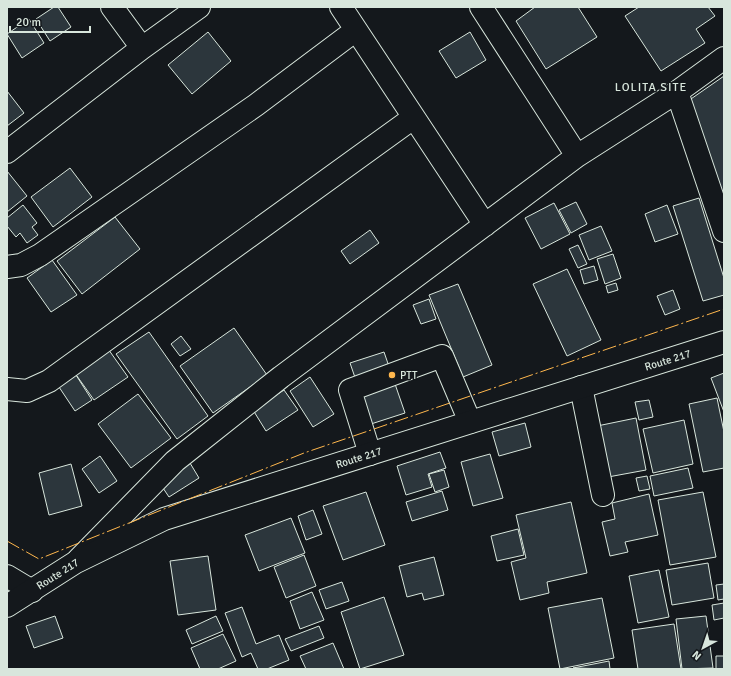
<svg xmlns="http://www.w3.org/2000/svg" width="731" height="676" viewBox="0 0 731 676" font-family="Signika,sans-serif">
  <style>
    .building { fill: #2c363c; stroke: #d8e6dc }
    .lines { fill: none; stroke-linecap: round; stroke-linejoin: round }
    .minor-casing { stroke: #d8e6dc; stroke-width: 24 }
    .major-casing { stroke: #d8e6dc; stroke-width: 24 }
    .minor { stroke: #14181c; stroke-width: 22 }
    .major { stroke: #14181c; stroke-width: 22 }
    .power { stroke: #ffb74d; stroke-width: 1; stroke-dasharray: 14 3 2 3; stroke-linecap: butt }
    .poi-dot { fill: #ffb74d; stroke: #14181c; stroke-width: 1.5 }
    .labels { text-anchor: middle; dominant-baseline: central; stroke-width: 3; stroke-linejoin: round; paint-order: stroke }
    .street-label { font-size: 11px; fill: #d8e6dc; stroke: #14181c }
    .poi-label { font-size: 11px; fill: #d8e6dc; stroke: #14181c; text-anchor: start }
    .neighbourhood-label { font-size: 12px; letter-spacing: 1px; fill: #d8e6dc; stroke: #14181c }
  </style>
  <rect width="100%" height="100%" fill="#14181c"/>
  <!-- building -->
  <path class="building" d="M54 7H58L71 27 50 41 36 19Z
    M535 7H578L597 37 546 69 516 21Z
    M639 7H708L715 16 696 29 705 43 661 71 625 16Z
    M29 19 44 43 22 58 7 34Z
    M208 32 231 61 192 94 168 65Z
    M470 32 486 60 456 78 439 51Z
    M724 76V197L688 101Z
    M7 91 24 113 7 126Z
    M70 168 92 197 53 227 31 197Z
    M7 171 27 196 7 212Z
    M699 198 724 278V295L703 301 673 206Z
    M576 202 587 224 571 233 559 210Z
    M554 203 570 234 541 249 525 218Z
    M23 205 37 223 32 227 38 235 27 243 20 233 16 237 7 226V218Z
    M667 205 678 234 655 242 645 214Z
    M115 217 140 249 82 294 57 261Z
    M601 226 612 251 589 260 579 235Z
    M370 230 379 243 350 264 341 251Z
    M578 245 587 264 578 268 569 249Z
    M613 254 621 278 605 284 597 259Z
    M52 260 77 295 51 312 27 278Z
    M594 266 598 280 584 284 580 270Z
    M567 269 601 340 567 356 533 284Z
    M616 283 618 290 608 293 606 286Z
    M458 284 492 365 463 377 429 295Z
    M673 290 680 309 665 315 657 296Z
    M429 299 436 319 421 324 413 305Z
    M234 328 267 375 213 413 180 366Z
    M149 332 208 416 177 439 116 354Z
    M181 336 191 349 180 356 171 344Z
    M106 346 128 377 94 400 72 369Z
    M384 352 405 413 371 424 350 363Z
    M74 372 92 400 75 411 57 384Z
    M724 373V412L711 378Z
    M310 377 334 414 313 427 290 391Z
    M284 390 298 410 266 431 253 410Z
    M138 394 171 438 131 468 98 424Z
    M717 398 724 432V468L703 472 689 404Z
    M649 400 653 417 639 420 635 402Z
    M636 418 646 470 608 477 597 426Z
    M684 420 693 464 653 473 643 429Z
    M525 423 531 447 499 456 492 432Z
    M440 452 446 468 428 474 432 487 406 495 397 466Z
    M490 454 503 498 473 506 461 462Z
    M100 456 117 481 99 493 82 469Z
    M190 463 199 478 169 497 159 482Z
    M71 464 82 506 49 515 39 473Z
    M688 468 693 488 654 496 650 476Z
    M444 470 449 487 435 492 429 474Z
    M647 476 650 489 639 491 636 478Z
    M442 491 448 510 412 521 406 502Z
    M366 492 385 545 343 560 323 506Z
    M703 492 716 557 670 565 658 500Z
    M649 494 658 535 625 542 628 552 610 556 602 522 615 519 612 503Z
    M571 502 587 573 547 582 549 593 520 600 511 562 526 558 516 515Z
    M313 510 322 534 306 540 298 516Z
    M291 518 305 553 259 571 245 535Z
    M518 529 524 555 497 561 491 536Z
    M304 555 316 586 286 598 274 567Z
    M208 556 216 610 178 615 170 561Z
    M434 557 444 595 424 600 422 593 407 597 399 566Z
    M708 563 714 598 672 605 666 570Z
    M659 570 669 617 638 623 629 576Z
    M342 582 349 601 326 609 319 590Z
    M724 584V599L718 600 716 585Z
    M312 592 324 620 300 629 290 601Z
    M384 597 404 655 360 669 341 612Z
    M602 598 614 658 560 669 548 608Z
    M724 603V618L714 620 712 605Z
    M242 607 256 644 279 635 289 660 267 669H258L251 653 242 657 225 613Z
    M55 616 63 638 34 648 26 626Z
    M216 616 223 631 192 644 186 630Z
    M706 616 713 668 682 669 676 619Z
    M674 624 681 669H638L632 630Z
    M319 626 324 638 291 651 285 639Z
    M223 634 236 661 218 669H200L191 648Z
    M333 643 344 669H306L300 656Z
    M716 656H724V669H716Z
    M609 661 610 669 573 668Z"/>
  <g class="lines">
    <!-- minor casing -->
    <g class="minor-casing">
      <path id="minor" d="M112 7 142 48
        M341 7 485 225
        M481 7 577 156
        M677 92 724 231
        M7 152 142 48 199 7
        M7 267 21 265 40 255 256 105 356 30
        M581 387 603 495
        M7 389 27 391 49 381 413 118
        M370 454 350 390 442 356 470 422
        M79 559 175 461 281 377 577 156 677 92 724 58"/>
    </g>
    <!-- major casing -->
    <g class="major-casing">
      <g id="major">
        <path d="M7 576 32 591"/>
        <path id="s1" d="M7 606 76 562 164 519 724 342"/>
      </g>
    </g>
    <!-- minor -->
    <use href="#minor" class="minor"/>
    <!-- major -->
    <use href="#major" class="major"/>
    <!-- power -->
    <path class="power" d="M7 541 39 559 304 453 724 309"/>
  </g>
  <!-- markers -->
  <circle class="poi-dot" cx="392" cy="375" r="4"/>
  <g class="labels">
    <!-- street labels -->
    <g class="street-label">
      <text stroke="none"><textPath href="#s1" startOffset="708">Route 217</textPath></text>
      <text stroke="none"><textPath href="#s1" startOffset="384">Route 217</textPath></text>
      <text stroke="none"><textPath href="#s1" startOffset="60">Route 217</textPath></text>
    </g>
    <!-- poi labels -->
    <g class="poi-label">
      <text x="400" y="375">PTT</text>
    </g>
    <!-- neighbourhood labels -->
    <g class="neighbourhood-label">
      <text x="651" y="87">LOLITA SITE</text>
    </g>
  </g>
  <!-- border -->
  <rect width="731" height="676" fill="none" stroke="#d8e6dc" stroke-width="16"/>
  <!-- north arrow -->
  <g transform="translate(703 648) rotate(220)" stroke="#14181c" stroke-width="3" paint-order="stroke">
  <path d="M0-3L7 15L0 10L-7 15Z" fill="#d8e6dc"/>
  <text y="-6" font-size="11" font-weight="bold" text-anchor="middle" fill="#d8e6dc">N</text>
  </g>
  <!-- scale -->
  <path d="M10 26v6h80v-6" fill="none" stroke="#d8e6dc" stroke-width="2"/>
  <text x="16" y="26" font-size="12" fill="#d8e6dc" stroke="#14181c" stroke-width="3" paint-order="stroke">20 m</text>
</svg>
